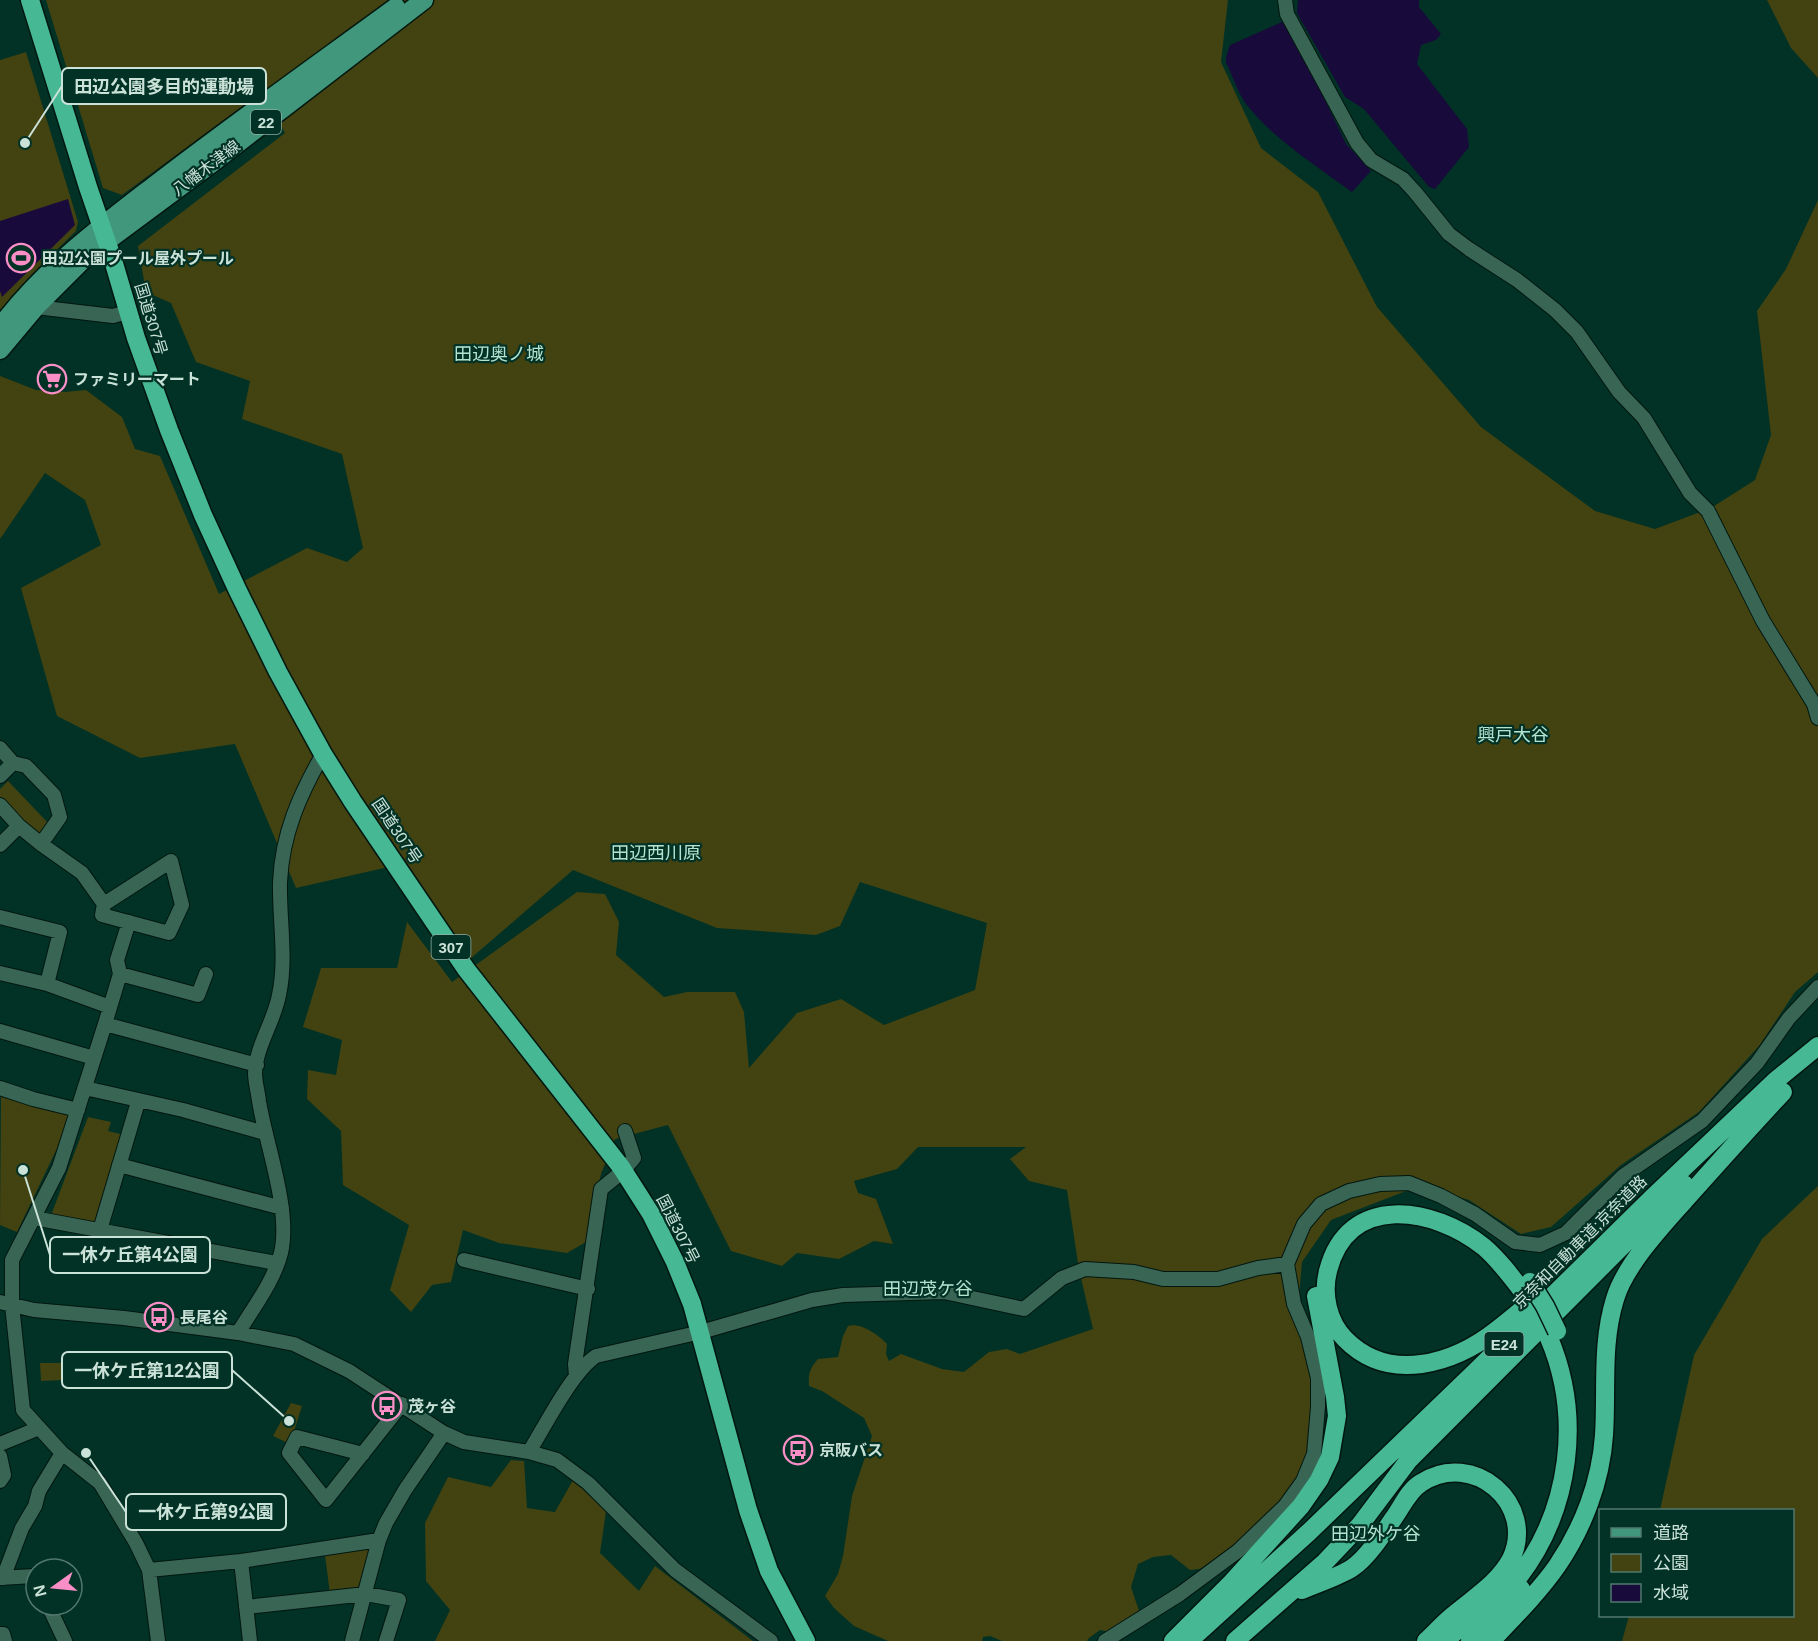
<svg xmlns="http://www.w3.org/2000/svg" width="1818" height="1641" viewBox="0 0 1818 1641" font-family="Arial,'Noto Sans JP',sans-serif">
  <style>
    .green { fill: #434211 }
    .water { fill: #180b3c }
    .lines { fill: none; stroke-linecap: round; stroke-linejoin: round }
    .minor-casing { stroke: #021710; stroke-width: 16 }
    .major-casing { stroke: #021710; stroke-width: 21 }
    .highway-casing { stroke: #021710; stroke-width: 21 }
    .minor { stroke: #396555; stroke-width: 14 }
    .major { stroke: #41977b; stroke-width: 18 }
    .highway { stroke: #47b894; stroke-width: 18 }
    .highway-bridge-casing { stroke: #021710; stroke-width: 21; stroke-linecap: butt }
    .highway-bridge { stroke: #47b894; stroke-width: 18 }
    .labels { text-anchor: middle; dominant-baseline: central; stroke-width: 4.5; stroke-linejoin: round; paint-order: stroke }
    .shield { fill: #013225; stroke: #8eada2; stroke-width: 1.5 }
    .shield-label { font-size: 15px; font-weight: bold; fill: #cbe2d8 }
    .street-label { font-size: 16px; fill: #cbe2d8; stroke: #013225 }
    .poi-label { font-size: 16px; font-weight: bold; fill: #cbe2d8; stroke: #013225; text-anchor: start }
    .neighbourhood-label { font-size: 18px; fill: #b4e3d0; stroke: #013225 }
    .leader { fill: none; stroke: #cbe2d8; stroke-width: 2 }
    .callout-dot { fill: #cbe2d8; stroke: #013225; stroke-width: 2 }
    .callout { fill: #013225; stroke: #cbe2d8; stroke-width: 2 }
    .callout-label { font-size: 18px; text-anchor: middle; font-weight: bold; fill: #cbe2d8 }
  </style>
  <rect width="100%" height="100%" fill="#013225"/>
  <!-- green -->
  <path class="green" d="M46 0H1228L1221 62 1261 148 1318 192 1377 307 1481 427 1595 511 1655 529 1711 508 1755 480 1771 435 1757 311 1786 269 1818 200V972L1795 992 1759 1046 1699 1112 1621 1165 1551 1227 1521 1234 1469 1200 1419 1186 1331 1220 1302 1262 1298 1308 1315 1395 1312 1434 1301 1476 1267 1516 1240 1543 1207 1568 1190 1570 1171 1555 1153 1557 1138 1564 1131 1587 1140 1614 1119 1634 1100 1630 1089 1638 1087 1641H1002L990 1636 983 1637 982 1641H888L854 1626 834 1608 825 1596 838 1574 843 1556 852 1496 872 1436 864 1418 822 1391 809 1386C808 1374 810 1368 818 1359L838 1357 843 1336 848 1326C860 1322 879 1335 887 1344L886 1354 889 1361 901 1354 942 1369 964 1372 989 1352 1007 1349 1020 1354 1093 1329 1079 1270 1067 1190 1029 1181 1010 1159 1026 1147H918L897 1169 854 1181 858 1193 876 1199 893 1244 874 1241 839 1259 797 1253 782 1266 731 1251 668 1125 615 1139 601 1174 586 1242 567 1253 499 1243 463 1230 451 1282 432 1285 411 1312 390 1290 409 1225 343 1185 341 1131 307 1099 308 1070 336 1075 342 1040 303 1027 321 968H397L407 922 452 982 577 892 605 894 619 922 616 955 664 997 687 992H735L744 1012 749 1068 797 1013 841 999 884 1025 975 990 987 923 860 882 840 926 816 935 717 928 573 870 470 959 406 863 296 888 235 744 140 758 57 716 21 588 101 545 85 500 45 473 0 539V376L36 390 64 392 86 390 122 417 135 449 160 456 219 594 307 548 347 562 363 548 342 454 242 419 250 381 196 362 171 303 146 292 138 246 285 133 262 92 122 195 103 188Z
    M1767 0H1818V78L1791 48Z
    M26 52 78 222 76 231 32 274 0 310V60Z
    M8 781 52 827 41 844 0 805V789Z
    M1 1097 73 1115 17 1232 0 1225Z
    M88 1117 111 1122 108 1131 128 1136 100 1230 50 1218Z
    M1818 1186V1641H1622L1629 1616H1792V1510H1660L1694 1355 1762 1239Z
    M40 1363H84V1379L41 1381Z
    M291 1403 302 1406 290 1444 273 1436Z
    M511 1460 524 1461 527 1508 555 1512 573 1480 606 1511 600 1553 639 1591 655 1566 753 1641H435L450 1610 426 1581 425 1523 448 1477 491 1487Z
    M366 1549 370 1553 360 1588 330 1594 325 1555Z"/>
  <!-- water -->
  <path class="water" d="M1298 0H1419V7L1441 34 1436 40 1421 45 1417 64 1467 129 1469 147 1435 189 1429 187 1364 109 1345 97 1297 13Z
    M1282 22 1288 23 1346 144 1371 171 1352 192C1318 167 1272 138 1247 105 1238 94 1233 76 1226 63V57L1230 45Z
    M68 199 75 225 2 297 0 291V221Z"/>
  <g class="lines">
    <!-- minor casing -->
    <g class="minor-casing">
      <path id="minor" d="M1285 0 1287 14 1357 143 1371 160 1403 179 1415 192 1449 234 1469 249 1517 280 1555 310 1577 332 1619 392 1644 418 1690 493 1708 511 1763 621 1814 704 1818 718
        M36 307 113 316 127 312
        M0 748 13 763 26 766 54 795 60 817 41 844
        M0 776 13 763
        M0 805 19 826 0 845
        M19 826 41 844 82 873 104 904 102 915 169 933 182 905 171 861 104 904
        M0 917 60 932 47 984
        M0 973 47 984 110 1007
        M120 974 117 960 129 922
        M206 974 198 995 120 974 105 1024 257 1065
        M105 1024 59 1168 12 1260V1305L23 1410 62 1453 100 1483 136 1543 149 1570 158 1641
        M0 1031 94 1058
        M0 1088 33 1099 78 1110
        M85 1088 183 1110 265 1133
        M119 1165 282 1208
        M34 1218 276 1263
        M100 1230 138 1102
        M464 1260 588 1289
        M0 1302 34 1310 124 1318 238 1333 294 1344 349 1371 444 1433 464 1442 529 1452 557 1460 588 1483 675 1570 771 1641
        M238 1333C253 1308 274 1281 281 1253 291 1210 266 1145 259 1101 258 1092 255 1082 255 1073 256 1046 274 1022 279 995 287 958 279 919 280 882 282 834 300 794 323 754
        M576 1376 575 1364 601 1189 623 1171 634 1158 625 1131
        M0 1444 39 1428
        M529 1452C545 1426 572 1372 596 1356L701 1332 812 1300 843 1295 944 1292 1024 1309 1062 1278 1085 1269 1134 1272 1163 1279H1218L1258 1268 1287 1264
        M363 1454 297 1437 289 1453 326 1500 402 1404
        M0 1456 4 1475 0 1481
        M241 1561 250 1641
        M149 1570 241 1561 379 1540
        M0 1578 34 1576 36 1581
        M3 1578 22 1528 35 1506 39 1491 62 1453
        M48 1605 65 1641
        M246 1607 366 1594 399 1600 386 1641
        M0 1634H3L5 1641
        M352 1641 379 1540 386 1523 405 1490 444 1433
        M1105 1641 1180 1594 1238 1551 1285 1506 1303 1481 1314 1454 1318 1407V1378L1308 1337 1294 1304 1287 1264 1304 1224 1321 1204 1349 1191 1380 1184 1409 1183 1441 1196 1475 1214 1515 1242 1540 1245 1566 1233 1623 1176 1702 1121 1757 1063 1789 1018 1818 987"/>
    </g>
    <!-- major casing -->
    <g class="major-casing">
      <path id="major" d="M0 327C45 267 103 225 161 180 238 121 318 64 396 7
        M0 350 36 307 87 256 211 164 424 0"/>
    </g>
    <!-- highway casing -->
    <g class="highway-casing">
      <path id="highway" d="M30 0 88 187 113 260 136 338 169 430 203 515 237 589 278 672 323 754 353 802 466 969 621 1167 651 1214 675 1262 692 1304 748 1510 769 1571 806 1641
        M1523 1292C1511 1276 1499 1260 1484 1247 1434 1207 1348 1192 1328 1271 1322 1294 1328 1322 1345 1339 1389 1384 1454 1364 1498 1329 1511 1319 1524 1308 1537 1297
        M1302 1590C1318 1583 1338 1577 1352 1568 1367 1558 1383 1534 1393 1519 1402 1507 1408 1491 1421 1483 1473 1449 1537 1504 1511 1559 1499 1582 1475 1597 1456 1613 1445 1621 1436 1632 1426 1641
        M1173 1641 1232 1582 1301 1506 1319 1480 1330 1457 1337 1416 1335 1397 1316 1296
        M1189 1641 1309 1532 1476 1371 1653 1197 1775 1081 1818 1046
        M1235 1641 1325 1562 1360 1525 1408 1461 1684 1184
        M1445 1641C1466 1621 1501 1600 1518 1578 1571 1509 1582 1416 1549 1338
        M1470 1641 1521 1589
        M1491 1641C1513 1618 1539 1592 1557 1566 1583 1528 1601 1481 1604 1435 1607 1389 1601 1344 1615 1299 1625 1265 1662 1226 1685 1200 1718 1163 1750 1127 1783 1092"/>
    </g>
    <!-- minor -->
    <use href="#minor" class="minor"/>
    <!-- major -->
    <use href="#major" class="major"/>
    <!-- highway -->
    <use href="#highway" class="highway"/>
    <!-- highway-bridge casing -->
    <g class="highway-bridge-casing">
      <path id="highway-bridge" d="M1530 1282 1545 1306 1557 1331"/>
    </g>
    <!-- highway-bridge -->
    <use href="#highway-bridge" class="highway-bridge"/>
  </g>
  <!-- icons -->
  <defs>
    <g id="stadium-ring" transform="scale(1.5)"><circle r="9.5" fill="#013225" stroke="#fa8fc7" stroke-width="1.5"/><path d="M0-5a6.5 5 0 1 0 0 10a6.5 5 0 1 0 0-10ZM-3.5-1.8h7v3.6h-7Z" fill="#fa8fc7"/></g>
    <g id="supermarket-ring" transform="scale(1.5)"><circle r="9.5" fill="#013225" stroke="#fa8fc7" stroke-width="1.5"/><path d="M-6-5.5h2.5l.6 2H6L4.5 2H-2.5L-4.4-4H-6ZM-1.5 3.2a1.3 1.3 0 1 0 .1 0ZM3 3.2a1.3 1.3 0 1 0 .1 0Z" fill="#fa8fc7"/></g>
    <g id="bus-ring" transform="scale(1.5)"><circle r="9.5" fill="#013225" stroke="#fa8fc7" stroke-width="1.5"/><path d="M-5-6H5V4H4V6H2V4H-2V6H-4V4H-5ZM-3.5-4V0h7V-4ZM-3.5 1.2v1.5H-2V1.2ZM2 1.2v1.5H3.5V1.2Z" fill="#fa8fc7"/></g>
  </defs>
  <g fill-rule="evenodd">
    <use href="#stadium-ring" x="21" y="258"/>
    <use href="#supermarket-ring" x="52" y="379"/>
    <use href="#bus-ring" x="159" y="1317"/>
    <use href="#bus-ring" x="387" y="1406"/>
    <use href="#bus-ring" x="798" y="1450"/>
  </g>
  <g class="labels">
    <!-- shield labels -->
    <g class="shield">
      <rect x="251" y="110" width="30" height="24" rx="4.5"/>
      <rect x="431.5" y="935" width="39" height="24" rx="4.5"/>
      <rect x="1484.5" y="1332" width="39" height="24" rx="4.5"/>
    </g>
    <g class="shield-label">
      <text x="266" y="122">22</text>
      <text x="451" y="947">307</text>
      <text x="1504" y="1344">E24</text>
    </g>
    <!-- street labels -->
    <g class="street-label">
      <text transform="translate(206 168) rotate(-37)">八幡木津線</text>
      <text transform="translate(151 319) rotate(73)">国道307号</text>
      <text transform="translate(397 831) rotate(56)">国道307号</text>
      <text transform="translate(678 1229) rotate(63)">国道307号</text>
      <text transform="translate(1580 1242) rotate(-45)">京奈和自動車道;京奈道路</text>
    </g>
    <!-- poi labels -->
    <g class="poi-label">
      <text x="42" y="258">田辺公園プール屋外プール</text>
      <text x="73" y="379">ファミリーマート</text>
      <text x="180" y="1317">長尾谷</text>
      <text x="408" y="1406">茂ヶ谷</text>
      <text x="819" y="1450">京阪バス</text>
    </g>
    <!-- neighbourhood labels -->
    <g class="neighbourhood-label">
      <text x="499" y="354">田辺奥ノ城</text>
      <text x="1513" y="735">興戸大谷</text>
      <text x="656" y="853">田辺西川原</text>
      <text x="928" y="1289">田辺茂ケ谷</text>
      <text x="1376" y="1534">田辺外ケ谷</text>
    </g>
  </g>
  <!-- callouts -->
  <path class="leader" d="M25 143L62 86M23 1170L50 1255M289 1421L232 1370M86 1453L126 1512"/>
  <g class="callout-dot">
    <circle cx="25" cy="143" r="6"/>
    <circle cx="23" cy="1170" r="6"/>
    <circle cx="289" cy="1421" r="6"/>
    <circle cx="86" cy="1453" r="6"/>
  </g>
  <g class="callout">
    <rect x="62" y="68" width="204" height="36" rx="6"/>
    <rect x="50" y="1237" width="160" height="36" rx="6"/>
    <rect x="62" y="1352" width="170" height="36" rx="6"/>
    <rect x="126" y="1494" width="160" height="36" rx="6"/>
  </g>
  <g class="callout-label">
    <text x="164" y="93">田辺公園多目的運動場</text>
    <text x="130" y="1261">一休ケ丘第4公園</text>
    <text x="147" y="1377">一休ケ丘第12公園</text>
    <text x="206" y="1518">一休ケ丘第9公園</text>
  </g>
  <!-- legend -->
  <rect x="1599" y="1509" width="195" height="108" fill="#013225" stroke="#52786d" stroke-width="1.5"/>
  <rect x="1611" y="1528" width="30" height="9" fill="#41977b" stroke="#52786d" stroke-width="1.5"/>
  <text x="1653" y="1539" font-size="18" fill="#cbe2d8">道路</text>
  <rect x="1611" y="1554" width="30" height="18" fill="#434211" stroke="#52786d" stroke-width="1.5"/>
  <text x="1653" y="1569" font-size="18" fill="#cbe2d8">公園</text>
  <rect x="1611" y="1584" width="30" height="18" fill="#180b3c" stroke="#52786d" stroke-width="1.5"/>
  <text x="1653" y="1599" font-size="18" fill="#cbe2d8">水域</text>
  <!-- north arrow -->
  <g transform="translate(54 1587) rotate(255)"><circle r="28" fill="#013225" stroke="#52786d" stroke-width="1.5"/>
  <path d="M0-4.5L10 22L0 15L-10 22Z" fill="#fa8fc7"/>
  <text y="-9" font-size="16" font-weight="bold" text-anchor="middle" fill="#cbe2d8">N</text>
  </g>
</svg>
